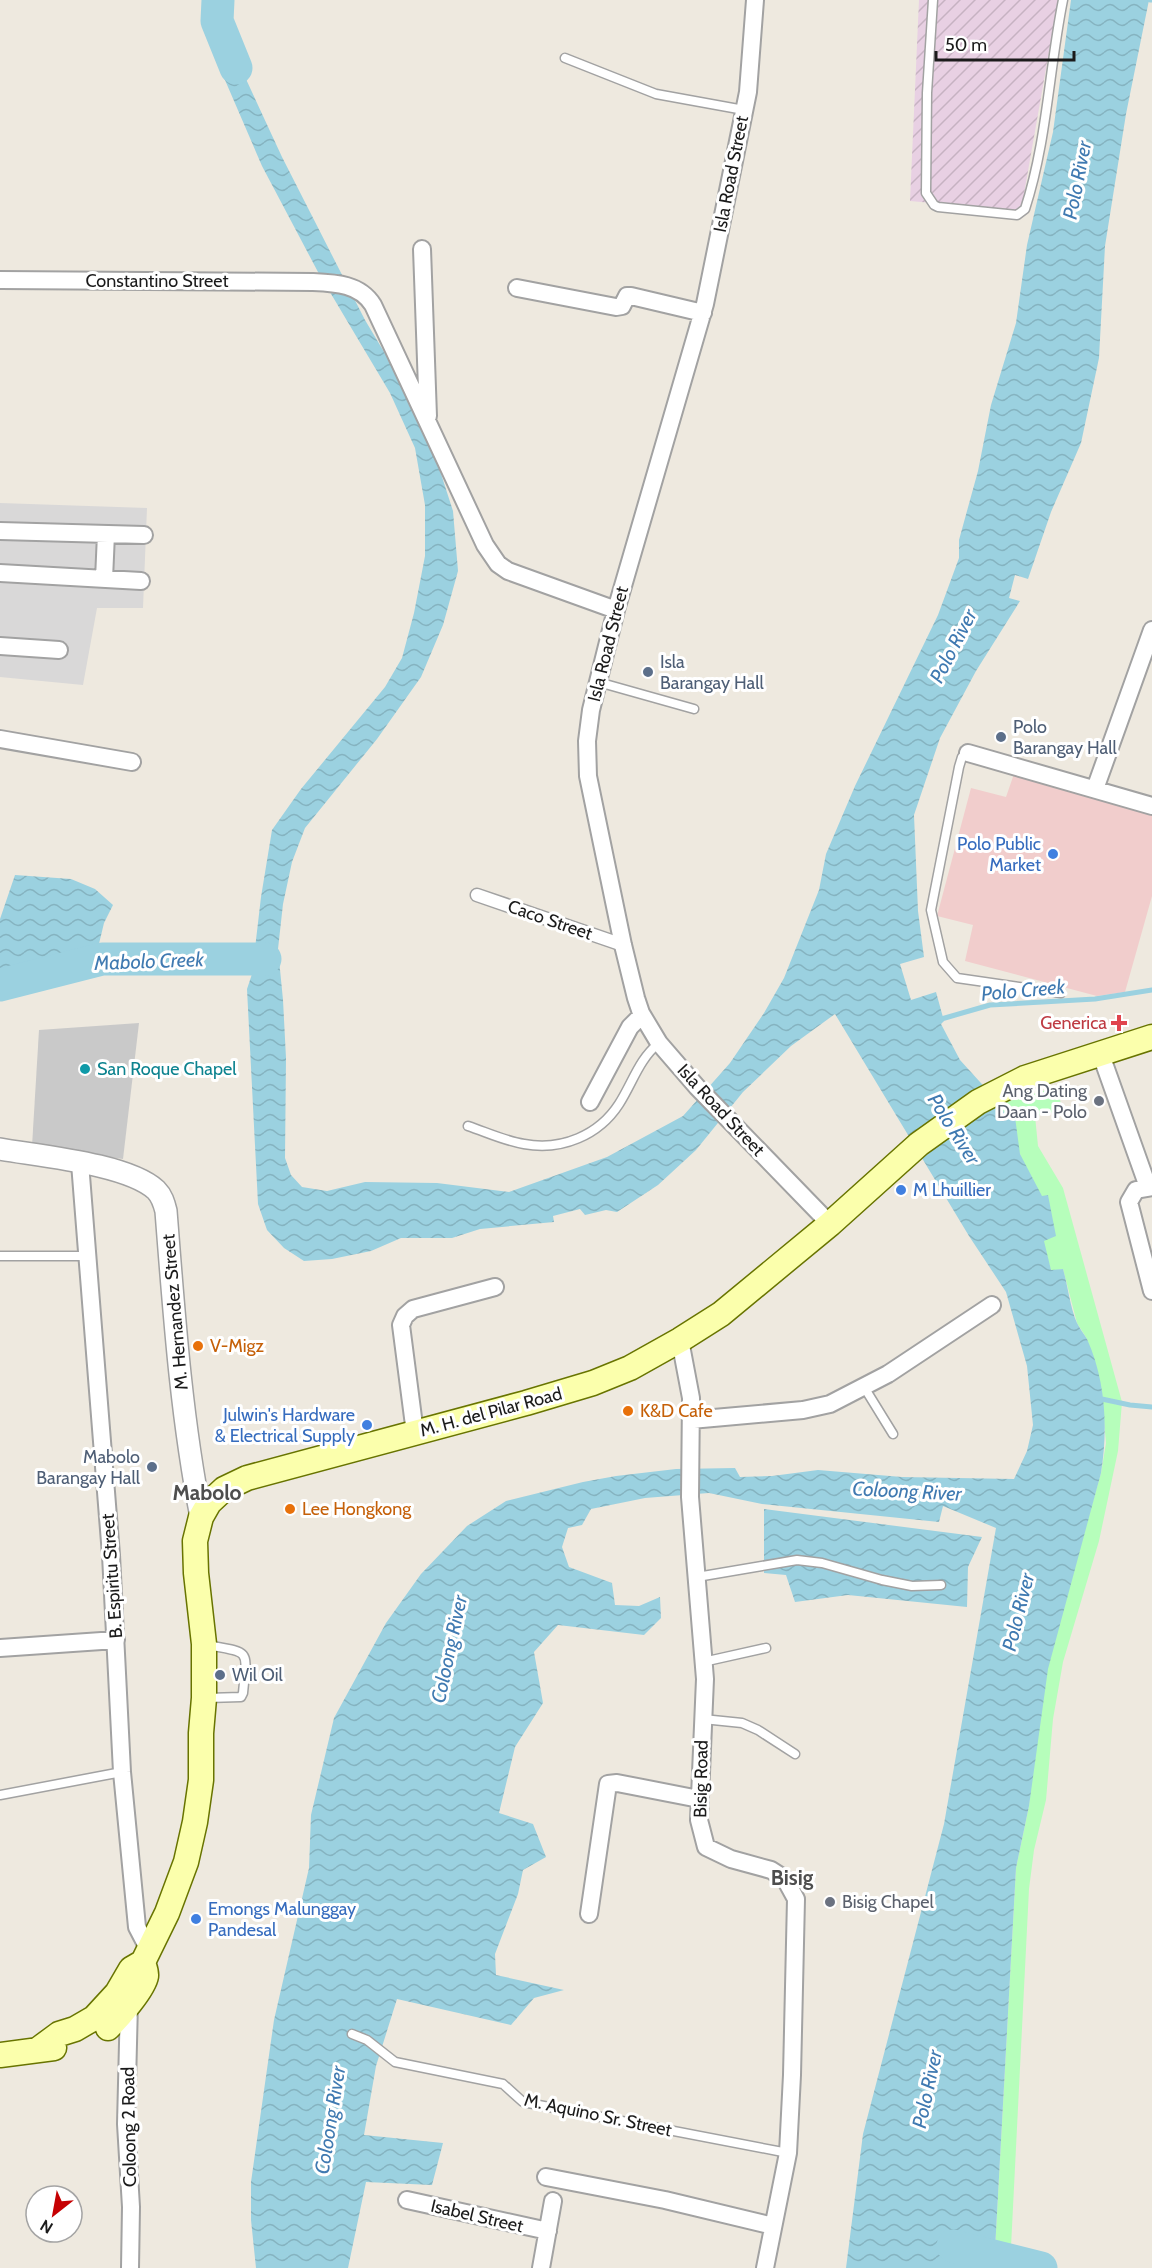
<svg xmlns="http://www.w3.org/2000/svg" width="1152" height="2268" viewBox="0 0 1152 2268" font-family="Cabin,sans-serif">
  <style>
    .residential { fill: #d9d8d8 }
    .commercial { fill: #f1cdcc }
    .industrial { fill: url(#industrial-furrows) }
    .religious { fill: #c9c9c9 }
    .park { fill: #b6febb }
    .water { fill: url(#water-waves) }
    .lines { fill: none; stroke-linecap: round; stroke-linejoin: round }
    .stream { stroke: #9bd1e0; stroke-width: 5 }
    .river { stroke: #9bd1e0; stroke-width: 33 }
    .service-casing { stroke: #a2a2a2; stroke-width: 11 }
    .pedestrian-casing { stroke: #a2a2a2; stroke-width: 15 }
    .minor-casing { stroke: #a2a2a2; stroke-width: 20 }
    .tertiary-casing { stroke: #a2a2a2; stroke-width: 24 }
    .secondary-casing { stroke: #687400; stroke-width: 27 }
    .service { stroke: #fff; stroke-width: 8 }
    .pedestrian { stroke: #fff; stroke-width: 12 }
    .minor { stroke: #fff; stroke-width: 16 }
    .tertiary { stroke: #fff; stroke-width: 21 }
    .secondary { stroke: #fbffac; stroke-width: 24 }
    .service-dot { fill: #5c6f8a; stroke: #fff; stroke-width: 2 }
    .shop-dot { fill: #3f7fe0; stroke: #fff; stroke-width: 2 }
    .health-dot { fill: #e0444e; stroke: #fff; stroke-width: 2 }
    .culture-dot { fill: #0f9aa8; stroke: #fff; stroke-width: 2 }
    .worship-dot { fill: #6b7280; stroke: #fff; stroke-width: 2 }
    .food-dot { fill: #e8710a; stroke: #fff; stroke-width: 2 }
    .labels { text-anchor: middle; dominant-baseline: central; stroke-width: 6; stroke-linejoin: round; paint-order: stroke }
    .street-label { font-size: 18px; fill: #1b1b1b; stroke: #fff }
    .service-label { font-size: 18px; fill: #4e5e75; stroke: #fff; text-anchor: start }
    .shop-label { font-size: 18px; fill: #366cbe; stroke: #fff; text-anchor: end }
    .health-label { font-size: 18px; fill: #be3a42; stroke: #fff; text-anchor: end }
    .culture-label { font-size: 18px; fill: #0d838f; stroke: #fff; text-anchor: start }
    .worship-label { font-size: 18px; fill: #5b616d; stroke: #fff; text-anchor: end }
    .food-label { font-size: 18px; fill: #c56008; stroke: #fff; text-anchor: start }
    .water-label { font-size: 20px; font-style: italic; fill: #407ab1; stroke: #fff }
    .quarter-label { font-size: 21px; font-weight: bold; fill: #4e4e4e; stroke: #fff }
  </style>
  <defs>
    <pattern id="industrial-furrows" width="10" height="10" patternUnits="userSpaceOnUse" patternTransform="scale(1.5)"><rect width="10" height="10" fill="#e8d0e3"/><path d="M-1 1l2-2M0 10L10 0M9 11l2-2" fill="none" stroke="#c6b2c2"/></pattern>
    <pattern id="water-waves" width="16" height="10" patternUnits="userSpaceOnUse" patternTransform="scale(1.5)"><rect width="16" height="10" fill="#9bd1e0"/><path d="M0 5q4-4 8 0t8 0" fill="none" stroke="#85b3c0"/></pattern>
  </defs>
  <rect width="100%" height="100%" fill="#eee9df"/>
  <!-- residential -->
  <path class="residential" d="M0 503 147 508 143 608H97L83 685 0 677Z"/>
  <!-- commercial -->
  <path class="commercial" d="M1015 771 1152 812V896L1125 992 1097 996 965 961 973 925 937 916 971 788 1006 797Z"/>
  <!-- industrial -->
  <path class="industrial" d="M919 0H1058L1021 211 910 201Z"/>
  <!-- religious -->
  <path class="religious" d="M139 1023 123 1159 32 1146 39 1030Z"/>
  <!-- park -->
  <path class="park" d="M1056 1087 1063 1110 1035 1116 1038 1146 1063 1188 1122 1402 1118 1451 1099 1541 1063 1662 1053 1719 1046 1800 1034 1850 1029 1889 1011 2247 1008 2268H994L1016 1868 1029 1806 1043 1660 1076 1561 1101 1473 1106 1443 1101 1387 1087 1339 1077 1323 1063 1269 1051 1271 1020 1154 1000 1104Z"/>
  <!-- water -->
  <path class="water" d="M1071 0H1149L1126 114 1105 246 1099 358 1081 443 1051 512 1028 579 1015 575 1009 598 1020 601 976 671 940 738 914 815 918 911 924 957 900 964 911 1000 936 992 944 1021 941 1024 960 1060 1000 1104 1006 1116 1015 1117 1020 1154 1042 1196 1048 1195 1056 1236 1044 1241 1051 1270 1063 1269C1068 1286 1070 1307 1077 1323 1080 1329 1084 1334 1087 1339 1106 1381 1108 1429 1101 1473L1048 1669 1029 1806 1016 1868 994 2268H846L863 2134 944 1824 996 1528 943 1506 939 1522 762 1504 709 1493 645 1498 591 1509 582 1525 568 1528 562 1547 569 1567 612 1583 615 1605 639 1606 660 1597 661 1618 644 1635 558 1625 534 1652 543 1703 515 1747 499 1813 533 1824 546 1857 523 1870 518 1894 495 1954 496 1975 564 1990 534 1998 511 2025 397 1999 376 2066 364 2135 443 2143 432 2185 366 2182 348 2268H256L251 2220V2182L274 2020 309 1868 311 1815 334 1718 386 1623 421 1574 467 1526 506 1501 583 1482 616 1476 676 1469 735 1468 740 1477 772 1476 818 1470 902 1477 1014 1479 1027 1451 1033 1425 1027 1366 1006 1292 969 1236 835 1014 791 1046 743 1092 696 1150 658 1185 617 1212 606 1210 585 1215 580 1209 553 1216 554 1222 480 1229 452 1238H401L371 1251 332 1259 304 1261 284 1248 267 1230 258 1204 247 989 252 974 261 897 272 830 301 789 385 687 402 658 414 613 425 556V505L415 448 390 393 318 272 262 166 203 29 221 25 282 157 365 320 405 387 434 452 453 511 458 571 443 625 421 677 377 739 305 828 292 862 283 904 278 949 283 1000 286 1058 285 1158 291 1175 302 1187 327 1191 365 1182 437 1183 509 1192 607 1157 683 1116 730 1063 764 1013 784 978 819 890 826 854 855 786 938 615 959 558V540L978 471 991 405 1016 323 1027 245 1053 132Z
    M15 875 71 879 95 889 113 905 104 923 97 952 102 959 0 986V919Z
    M764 1509 982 1537 968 1567 967 1607 848 1595 795 1602 786 1575 764 1573Z"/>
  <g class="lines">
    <!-- stream -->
    <path class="stream" d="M1150 0H1152
      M938 1020 990 1005 1095 999 1152 990
      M1097 1398 1130 1405 1152 1407"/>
    <!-- river -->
    <path class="river" d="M218 0 217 21 236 68
      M0 985 102 959H265
      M953 2246 1041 2268"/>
    <!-- service casing -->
    <g class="service-casing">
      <path id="service" d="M933 0 927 93 926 193 934 205 938 207 1017 215 1025 209C1047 142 1049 69 1063 0
        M565 58 656 94 744 110
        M598 682 694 709
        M968 753 962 757 959 767 931 910 943 962 957 978 1061 993
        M468 1126C486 1132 505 1141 524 1144 562 1151 599 1135 619 1104 633 1082 639 1059 659 1043
        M0 1256H88
        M864 1387 893 1434
        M697 1577 797 1560 822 1563 882 1580 912 1586 941 1585
        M703 1662 766 1648
        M207 1698 241 1697 243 1693C247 1649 252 1653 207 1645
        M703 1719 742 1723 758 1730 795 1754
        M0 1795 122 1772
        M352 2034 367 2040 395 2062 503 2084 523 2102 788 2153"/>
    </g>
    <!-- pedestrian casing -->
    <g class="pedestrian-casing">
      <path id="pedestrian" d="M477 895 623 945"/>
    </g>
    <!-- minor casing -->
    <g class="minor-casing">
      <path id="minor" d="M755 0 748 92 705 304 616 610 591 710 587 741 588 776 623 945 636 998 641 1013 659 1043 697 1087 830 1224
        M422 249 428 416
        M0 280 313 282C336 283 360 284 373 305L485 545 498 564 508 571 616 610
        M517 288 616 307 622 306 627 296H631L703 313
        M0 531 144 535
        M0 573 141 581
        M104 579 106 534
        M0 646 59 650
        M0 739 132 762
        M968 753 1152 806
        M1095 789 1152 630
        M1100 1052 1148 1187
        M590 1102 630 1027 642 1015
        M80 1163 111 1555 122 1772 137 1927 149 1950
        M1152 1187 1136 1190 1129 1202 1152 1291
        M680 1340 691 1398 690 1497 705 1679 699 1820 706 1847 731 1859 771 1870 785 1879 796 1899 792 2075 788 2153 765 2268
        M691 1420 803 1410 830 1404 888 1374 992 1305
        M415 1433 401 1325 405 1316 413 1309 495 1287
        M0 1648 116 1640
        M589 1914 608 1784 617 1783 699 1799
        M129 2003 126 2124 131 2207 130 2268
        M546 2177 665 2200 773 2226
        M407 2200 548 2231
        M541 2268 553 2201"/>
    </g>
    <!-- tertiary casing -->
    <g class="tertiary-casing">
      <path id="tertiary" d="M0 1149C40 1156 128 1164 156 1190 162 1196 164 1203 166 1211 174 1313 181 1416 201 1517"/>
    </g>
    <!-- secondary casing -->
    <g class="secondary-casing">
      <path id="secondary" d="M108 2028C118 2018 144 1989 146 1976 147 1973 144 1966 143 1962
        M40 2048 59 2034 75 2029 94 2018 117 1993 131 1969 143 1962 167 1913 186 1862 195 1822 201 1780V1733L204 1698V1644L196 1573 195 1541 201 1517 209 1503 224 1489 247 1478 526 1403 593 1383 630 1368 680 1340 721 1314 830 1224 919 1144 978 1102 1025 1078 1152 1037
        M0 2055 54 2048"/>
    </g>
    <!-- service -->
    <use href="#service" class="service"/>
    <!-- pedestrian -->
    <use href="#pedestrian" class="pedestrian"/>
    <!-- minor -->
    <use href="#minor" class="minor"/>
    <!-- tertiary -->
    <use href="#tertiary" class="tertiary"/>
    <!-- secondary -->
    <use href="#secondary" class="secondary"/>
  </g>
  <!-- markers -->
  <g class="service-dot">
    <circle cx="648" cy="672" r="6"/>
    <circle cx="1001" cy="737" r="6"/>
    <circle cx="152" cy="1467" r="6"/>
    <circle cx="220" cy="1675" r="6"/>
  </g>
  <g class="shop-dot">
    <circle cx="1053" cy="854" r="6"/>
    <circle cx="901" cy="1190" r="6"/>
    <circle cx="367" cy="1425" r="6"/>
    <circle cx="196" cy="1919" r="6"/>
  </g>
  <path class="health-dot" d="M1116 1014h6v6h6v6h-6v6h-6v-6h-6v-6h6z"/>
  <circle class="culture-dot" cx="85" cy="1069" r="6"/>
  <g class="worship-dot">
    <circle cx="1099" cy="1101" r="6"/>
    <circle cx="830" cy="1902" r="6"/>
  </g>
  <g class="food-dot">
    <circle cx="198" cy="1346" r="6"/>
    <circle cx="628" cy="1411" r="6"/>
    <circle cx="290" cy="1509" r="6"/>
  </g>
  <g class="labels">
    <!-- street labels -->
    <g class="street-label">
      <text transform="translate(731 174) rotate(-79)">Isla Road Street</text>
      <text x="157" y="281">Constantino Street</text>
      <text transform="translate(608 644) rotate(-76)">Isla Road Street</text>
      <text transform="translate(550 920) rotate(19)">Caco Street</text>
      <text transform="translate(721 1110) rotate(47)">Isla Road Street</text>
      <text transform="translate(175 1312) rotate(-95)">M. Hernandez Street</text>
      <text transform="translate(491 1412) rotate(-15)">M. H. del Pilar Road</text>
      <text transform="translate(112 1576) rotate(-94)">B. Espiritu Street</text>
      <text transform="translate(701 1779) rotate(-89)">Bisig Road</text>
      <text transform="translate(598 2115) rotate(12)">M. Aquino Sr. Street</text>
      <text transform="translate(129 2127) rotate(-91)">Coloong 2 Road</text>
      <text transform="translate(477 2216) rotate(13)">Isabel Street</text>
    </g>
    <!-- service labels -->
    <g class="service-label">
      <text x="660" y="662">Isla<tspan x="660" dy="21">Barangay Hall</tspan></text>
      <text x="1013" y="727">Polo<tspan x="1013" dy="21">Barangay Hall</tspan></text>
      <text x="140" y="1457" text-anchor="end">Mabolo<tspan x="140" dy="21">Barangay Hall</tspan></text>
      <text x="232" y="1675">Wil Oil</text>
    </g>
    <!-- shop labels -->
    <g class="shop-label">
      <text x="1041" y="844">Polo Public<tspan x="1041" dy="21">Market</tspan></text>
      <text x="913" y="1190" text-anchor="start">M Lhuillier</text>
      <text x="355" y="1415">Julwin's Hardware<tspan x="355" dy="21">&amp; Electrical Supply</tspan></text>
      <text x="208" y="1909" text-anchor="start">Emongs Malunggay<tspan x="208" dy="21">Pandesal</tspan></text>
    </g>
    <!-- health labels -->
    <g class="health-label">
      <text x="1107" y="1023">Generica</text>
    </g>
    <!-- culture labels -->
    <g class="culture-label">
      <text x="97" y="1069">San Roque Chapel</text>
    </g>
    <!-- worship labels -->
    <g class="worship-label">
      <text x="1087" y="1091">Ang Dating<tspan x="1087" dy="21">Daan - Polo</tspan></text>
      <text x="842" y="1902" text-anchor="start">Bisig Chapel</text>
    </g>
    <!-- food labels -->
    <g class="food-label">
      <text x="210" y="1346">V-Migz</text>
      <text x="640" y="1411">K&amp;D Cafe</text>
      <text x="302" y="1509">Lee Hongkong</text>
    </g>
    <!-- water labels -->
    <g class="water-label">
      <text transform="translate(1077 180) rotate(-79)">Polo River</text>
      <text transform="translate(953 646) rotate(-63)">Polo River</text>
      <text transform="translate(149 961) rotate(-2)">Mabolo Creek</text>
      <text transform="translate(1023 990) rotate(-5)">Polo Creek</text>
      <text transform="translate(954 1129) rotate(58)">Polo River</text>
      <text transform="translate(907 1491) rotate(3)">Coloong River</text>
      <text transform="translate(1018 1612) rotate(-76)">Polo River</text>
      <text transform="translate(449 1649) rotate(-78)">Coloong River</text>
      <text transform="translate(927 2089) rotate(-78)">Polo River</text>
      <text transform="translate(330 2120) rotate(-81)">Coloong River</text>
    </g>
    <!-- quarter labels -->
    <g class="quarter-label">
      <text x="207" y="1492">Mabolo</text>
      <text x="792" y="1877">Bisig</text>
    </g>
  </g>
  <!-- north arrow -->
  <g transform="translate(54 2214) rotate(211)"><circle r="28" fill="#ffffff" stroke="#a4a4a4" stroke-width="1.5"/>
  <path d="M0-4.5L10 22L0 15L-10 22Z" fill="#c60002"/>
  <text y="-9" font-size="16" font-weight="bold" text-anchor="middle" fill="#1b1b1b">N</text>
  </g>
  <!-- scale -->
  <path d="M936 51v9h138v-9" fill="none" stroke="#1b1b1b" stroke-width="3"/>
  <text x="945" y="51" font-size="18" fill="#1b1b1b" stroke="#ffffff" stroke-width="4.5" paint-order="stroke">50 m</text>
</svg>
